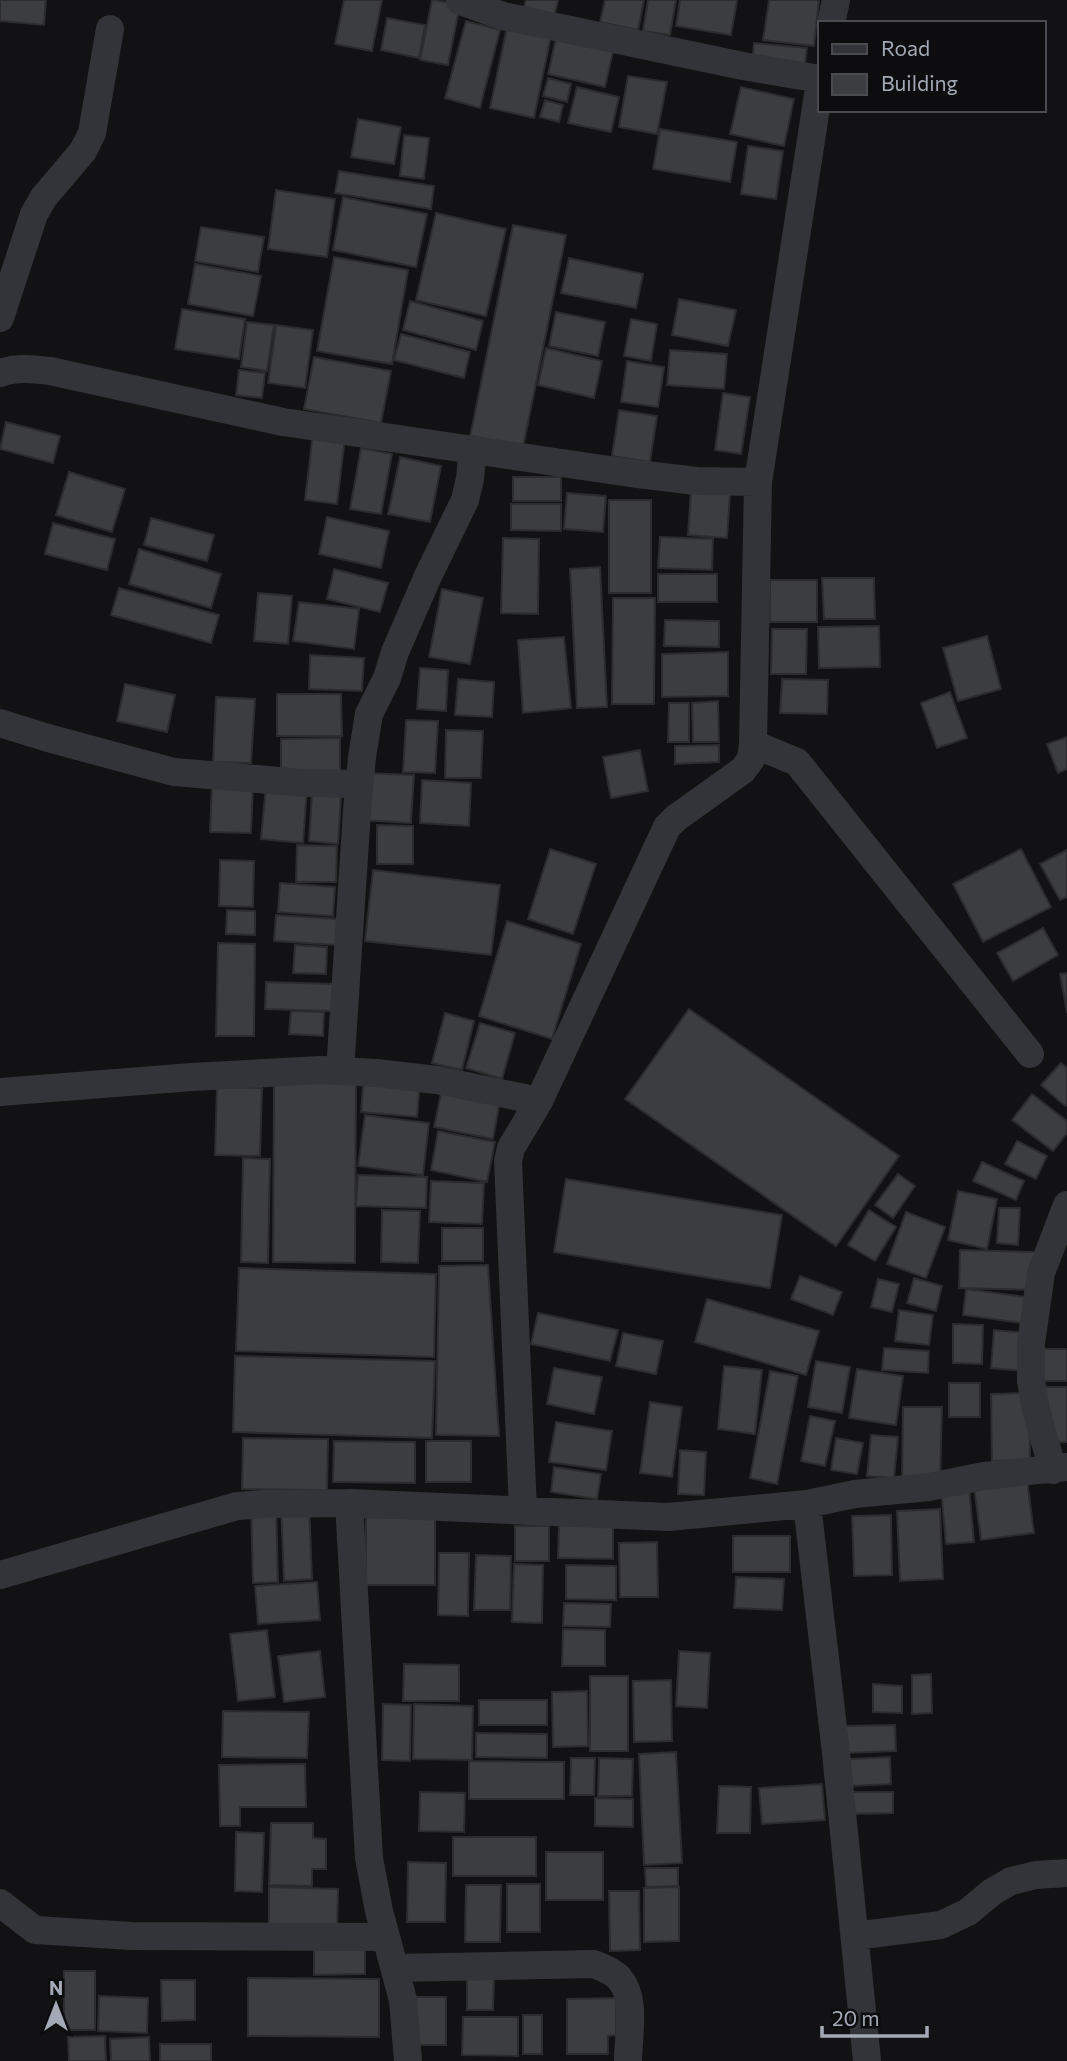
<svg xmlns="http://www.w3.org/2000/svg" width="1067" height="2061" viewBox="0 0 1067 2061" font-family="Commissioner,sans-serif">
  <style>
    .building { fill: #3c3d41; stroke: #2c2c30; stroke-width: 2 }
    .lines { fill: none; stroke-linecap: round; stroke-linejoin: round }
    .minor { stroke: #333439; stroke-width: 28 }
  </style>
  <rect width="100%" height="100%" fill="#121214"/>
  <!-- building -->
  <path class="building" d="M0 0H46L44 25 0 21Z
    M344 0H382L372 51 335 44Z
    M432 0 460 4 448 65 420 60Z
    M526 0H558L554 17 523 10Z
    M605 0H644L638 30 600 22Z
    M648 0H676L670 35 643 31Z
    M680 0H737L731 35 676 26Z
    M769 0H819L814 46 763 40Z
    M387 18 425 25 419 58 381 50Z
    M466 21 500 30 480 108 445 98Z
    M507 27 551 36 534 118 490 108Z
    M557 34 614 47 605 87 548 74Z
    M754 43 807 48 804 72 752 67Z
    M628 76 667 82 657 134 619 127Z
    M548 78 571 84 567 102 543 96Z
    M577 87 619 97 611 132 568 123Z
    M741 87 794 99 784 146 730 134Z
    M545 100 563 105 559 122 540 117Z
    M358 119 401 127 394 164 351 157Z
    M660 129 737 142 730 182 653 169Z
    M404 135 429 138 424 179 400 176Z
    M748 146 783 151 776 199 741 194Z
    M339 171 434 186 431 209 335 193Z
    M276 190 335 199 327 257 268 249Z
    M343 197 427 214 416 267 333 250Z
    M436 213 506 229 486 316 416 300Z
    M513 225 566 235 522 452 469 442Z
    M201 227 264 237 258 272 195 261Z
    M334 257 408 270 392 364 317 351Z
    M569 258 643 274 636 308 561 293Z
    M195 264 261 276 253 316 188 304Z
    M679 299 736 310 728 346 672 335Z
    M410 301 483 321 476 350 403 330Z
    M182 309 245 319 239 359 175 349Z
    M556 312 605 322 598 356 549 346Z
    M631 319 657 324 651 361 624 356Z
    M247 322 274 325 267 371 241 367Z
    M276 325 313 330 305 388 268 383Z
    M401 334 470 352 464 378 394 360Z
    M546 348 602 361 594 398 538 385Z
    M670 350 727 354 724 389 667 385Z
    M314 357 391 371 381 423 304 409Z
    M627 361 664 367 658 407 621 402Z
    M239 370 265 373 262 398 236 395Z
    M723 393 750 397 741 454 715 450Z
    M619 410 657 416 650 462 612 456Z
    M6 422 60 436 53 463 0 449Z
    M313 433 345 437 337 504 305 500Z
    M361 448 392 454 381 514 350 509Z
    M400 457 441 466 430 522 388 514Z
    M69 472 125 489 112 532 56 515Z
    M513 477H561V501H513Z
    M691 490 730 493 727 538 688 535Z
    M567 493 606 496 603 532 564 529Z
    M609 500H651V593H609Z
    M511 504H561V531L511 530Z
    M327 517 389 531 381 568 319 554Z
    M151 518 214 535 207 561 144 545Z
    M53 523 115 539 107 570 45 554Z
    M660 537 713 539 712 570 658 568Z
    M503 538 539 539 538 614 501 613Z
    M139 549 221 574 211 608 129 584Z
    M600 567 607 707 577 708 570 569Z
    M334 569 388 583 380 612 327 599Z
    M658 574H717V602H658Z
    M822 578H874L875 619H824Z
    M770 580H817V622H770Z
    M119 588 219 615 211 643 111 615Z
    M442 589 483 598 470 664 429 657Z
    M258 593 292 596 288 644 254 641Z
    M613 598H655L654 704H612Z
    M299 602 359 609 354 649 293 641Z
    M665 620 719 621V647L664 646Z
    M879 626 880 667 819 668 818 627Z
    M772 629H807L806 674H771Z
    M987 636 1001 689 958 701 943 648Z
    M564 637 571 708 523 713 518 640Z
    M728 652V696L662 697V654Z
    M310 655 364 658 362 691 309 689Z
    M420 668 448 670 446 711 417 709Z
    M458 679 494 682 492 717 455 715Z
    M782 679 828 680 827 714 780 713Z
    M125 684 175 695 167 732 117 721Z
    M950 692 967 738 937 748 921 703Z
    M277 694H341L342 736H277Z
    M216 697 255 699 251 763 213 762Z
    M718 701 719 742H693L692 703Z
    M669 703H689V742H668Z
    M406 720 438 721 435 773 403 772Z
    M446 730 483 731 481 778H445Z
    M1067 737V769L1058 773 1047 744Z
    M340 738V771L281 773V739Z
    M719 745V762L675 764V746Z
    M640 750 648 791 611 798 603 757Z
    M364 773 414 775 411 823 361 820Z
    M422 780 471 783 469 826 420 823Z
    M212 784 253 785 251 833 210 832Z
    M266 785 307 789 303 843 261 839Z
    M312 794 341 796 338 844 309 841Z
    M377 825 413 826V864H377Z
    M297 845 337 846 336 882H296Z
    M550 849 596 864 573 934 528 919Z
    M1021 849 1051 907 983 942 953 884Z
    M1067 850V897L1060 900 1040 864Z
    M220 860 254 861 253 907 219 906Z
    M373 870 500 885 491 955 365 941Z
    M280 883 335 887 333 916 278 912Z
    M227 910 255 911V935L226 934Z
    M276 915 338 919 336 945 274 941Z
    M507 921 581 944 552 1039 479 1016Z
    M1043 928 1058 955 1013 981 997 953Z
    M218 943 255 944 254 1036H216Z
    M295 945 327 947 326 974 293 973Z
    M1067 973V1013L1060 974Z
    M266 982 333 984 332 1011 265 1009Z
    M689 1009 899 1156 836 1246 625 1099Z
    M291 1011 324 1012 323 1036 289 1034Z
    M445 1013 474 1021 462 1070 432 1063Z
    M480 1023 515 1033 502 1079 466 1068Z
    M1061 1063 1067 1068V1104L1065 1106 1041 1085Z
    M364 1075 420 1081 417 1117 361 1112Z
    M274 1079 356 1080 355 1263 273 1262Z
    M217 1087 262 1088 260 1156 215 1155Z
    M442 1089 500 1101 493 1139 434 1127Z
    M1032 1094 1067 1121V1133L1053 1151 1012 1120Z
    M365 1115 429 1123 423 1175 358 1166Z
    M438 1131 495 1142 487 1182 431 1170Z
    M1017 1141 1047 1156 1036 1179 1005 1164Z
    M243 1158 270 1159 268 1263 241 1262Z
    M982 1162 1024 1181 1016 1200 973 1181Z
    M898 1174 915 1186 893 1218 875 1205Z
    M358 1175 427 1177 426 1208 356 1206Z
    M566 1179 782 1215 770 1288 554 1252Z
    M431 1181 484 1183 482 1224 429 1222Z
    M958 1191 997 1199 987 1249 948 1240Z
    M999 1208H1020L1018 1245 997 1243Z
    M382 1210 420 1211 418 1263 381 1262Z
    M869 1210 896 1227 875 1261 848 1245Z
    M906 1212 945 1227 926 1278 887 1264Z
    M442 1228H483V1261H442Z
    M960 1250 1035 1252 1034 1290 959 1288Z
    M488 1265 499 1436 436 1435 439 1266Z
    M239 1268 436 1274 434 1357 236 1351Z
    M800 1276 842 1292 833 1315 791 1299Z
    M914 1278 942 1286 936 1311 907 1303Z
    M878 1279 899 1284 892 1312 871 1307Z
    M966 1289 1025 1297 1022 1323 963 1315Z
    M707 1299 819 1331 806 1375 695 1342Z
    M899 1310 933 1315 929 1345 895 1341Z
    M538 1313 618 1330 610 1361 531 1344Z
    M953 1324 983 1325 982 1364 953 1363Z
    M994 1330 1027 1333 1023 1371 991 1368Z
    M623 1333 663 1341 656 1374 616 1366Z
    M884 1348 929 1351 928 1373 882 1370Z
    M1032 1349H1067V1381H1032Z
    M235 1356 435 1361 432 1438 233 1432Z
    M816 1361 850 1367 842 1413 808 1407Z
    M724 1366 762 1370 755 1434 718 1429Z
    M554 1368 602 1377 594 1414 547 1404Z
    M857 1369 903 1376 896 1425 849 1418Z
    M770 1371 798 1376 777 1484 750 1478Z
    M949 1383H980V1417H949Z
    M1044 1387H1067V1442L1046 1443Z
    M1029 1393 1030 1460 992 1461 991 1394Z
    M650 1402 682 1407 672 1477 640 1473Z
    M903 1407H942L940 1482H902Z
    M810 1416 835 1421 825 1466 801 1461Z
    M556 1422 612 1431 606 1470 549 1462Z
    M871 1435 898 1437 894 1478 867 1476Z
    M243 1438 328 1439 327 1490 242 1489Z
    M836 1438 863 1443 857 1474 831 1470Z
    M334 1441 415 1442V1483L333 1482Z
    M426 1441H471V1482H426Z
    M680 1450 706 1452 704 1495 678 1494Z
    M554 1467 601 1474 597 1499 551 1492Z
    M1027 1480 1034 1533 981 1540 974 1487Z
    M969 1487 974 1542 946 1544 941 1489Z
    M309 1504 312 1579 284 1581 281 1505Z
    M251 1505H276L278 1582 253 1583Z
    M940 1509 943 1579 900 1581 897 1511Z
    M891 1515 892 1575 854 1576 852 1516Z
    M366 1517 435 1518V1585H366Z
    M559 1525 613 1526V1559L558 1558Z
    M515 1526H549V1561H515Z
    M733 1536H790V1572H733Z
    M657 1542 658 1597H620L619 1543Z
    M439 1553H469L468 1616 438 1615Z
    M476 1555 511 1556 510 1610H474Z
    M514 1564 543 1565 542 1623 512 1622Z
    M566 1565 616 1566V1600L566 1599Z
    M736 1577 784 1579 782 1610 734 1608Z
    M317 1582 320 1620 258 1624 255 1586Z
    M564 1603 611 1604 610 1627 563 1626Z
    M563 1629 605 1630V1666H562Z
    M267 1630 275 1697 238 1701 230 1634Z
    M320 1651 325 1697 284 1702 278 1656Z
    M679 1651 710 1653 707 1708 676 1706Z
    M404 1664 459 1665V1701H403Z
    M931 1674 932 1713 912 1714V1675Z
    M590 1676H628V1751H590Z
    M671 1680 672 1741 634 1742 633 1681Z
    M873 1684 902 1686V1713L873 1712Z
    M587 1691 588 1746 553 1747 552 1692Z
    M479 1700H547V1725H479Z
    M383 1704 411 1705 410 1761 382 1760Z
    M414 1704 473 1706 472 1760 413 1759Z
    M223 1711 309 1712 307 1758 222 1757Z
    M895 1725 896 1751 845 1753 844 1726Z
    M476 1733 547 1734V1758L476 1757Z
    M676 1752 682 1863 644 1865 639 1754Z
    M890 1757 891 1784 850 1786 849 1759Z
    M571 1758H595L594 1795H570Z
    M599 1758 633 1759 632 1796H598Z
    M469 1761 564 1762V1799H469Z
    M305 1764 306 1807H240V1826H220L219 1765Z
    M822 1784 825 1820 762 1824 759 1788Z
    M719 1786 751 1787 750 1833H717Z
    M420 1792 465 1793 464 1832 419 1831Z
    M850 1792H893V1813L850 1814Z
    M595 1798 633 1799V1827L595 1826Z
    M271 1823H313V1838L326 1839V1869H312V1886L269 1885Z
    M236 1832 264 1833 262 1892 235 1891Z
    M453 1837H536V1876H453Z
    M546 1852H603V1900H546Z
    M408 1862 446 1863 445 1922H407Z
    M645 1868H678V1886L646 1887Z
    M507 1884H540V1932H507Z
    M466 1885H501L500 1942H465Z
    M269 1887 338 1889 337 1933 269 1932Z
    M679 1887V1941L644 1942V1888Z
    M609 1891H639L640 1950 610 1951Z
    M314 1950H365V1974L314 1975Z
    M64 1971H95V2030H64Z
    M248 1978 379 1979V2037L248 2036Z
    M467 1978H494L493 2010H467Z
    M161 1980H195V2020L162 2021Z
    M99 1996 148 1998 147 2033 98 2031Z
    M416 1997H446V2045H415Z
    M616 1998V2035L608 2036V2054H567V1999Z
    M523 2015H542V2054H523Z
    M463 2017H518V2056L462 2055Z
    M105 2036 106 2061H69L68 2037Z
    M149 2037 150 2061H111L110 2039Z
    M160 2044H211V2061H160Z"/>
  <g class="lines">
    <!-- minor -->
    <path class="minor" d="M460 1 503 16 743 66 820 79
      M831 23 836 0
      M0 318 34 214 44 197 83 151 92 133 110 29
      M0 373C17 367 33 369 50 371L283 422 630 473 696 481 758 482
      M0 723 48 738 174 772 304 783 359 784
      M753 744 797 762 1030 1054
      M340 1071 357 811 362 757 369 714 387 678 395 652 428 576 465 500 470 479 473 449
      M0 1092 192 1077 321 1070 376 1073 437 1080 539 1101
      M1053 1470 1036 1410 1031 1381V1343L1041 1273 1067 1205
      M807 1504 836 1753 867 2061
      M523 1510 508 1161 511 1148 539 1101 667 827 676 818 743 770 751 759 753 744 758 482 820 82
      M0 1575 237 1506 265 1504 349 1503
      M0 1903 35 1930 131 1936 386 1937
      M855 1936 941 1925 968 1912 992 1892 1011 1881 1036 1875 1067 1873
      M395 1968 594 1964C603 1968 612 1971 619 1978 637 1998 628 2036 628 2061
      M408 2061 403 2000 379 1911 369 1858 349 1503 668 1517 807 1504 855 1494 929 1487 984 1476 1067 1467"/>
  </g>
  <!-- legend -->
  <rect x="818" y="21" width="228" height="91" fill="#0d0d0f" stroke="#494b51" stroke-width="2"/>
  <rect x="832" y="44" width="35" height="10" fill="#333439" stroke="#494b51" stroke-width="2"/>
  <text x="881" y="56" font-size="21" fill="#a3a9b5">Road</text>
  <rect x="832" y="74" width="35" height="21" fill="#3c3d41" stroke="#494b51" stroke-width="2"/>
  <text x="881" y="91" font-size="21" fill="#a3a9b5">Building</text>
  <!-- north arrow -->
  <g transform="translate(56 2005)" stroke="#0d0d0f" stroke-width="5" paint-order="stroke">
  <path d="M0-5L12 26L0 18L-12 26Z" fill="#a3a9b5"/>
  <text y="-10" font-size="19" font-weight="bold" text-anchor="middle" fill="#a3a9b5">N</text>
  </g>
  <!-- scale -->
  <path d="M822 2026v10h105v-10" fill="none" stroke="#a3a9b5" stroke-width="3.5"/>
  <text x="832" y="2026" font-size="21" fill="#a3a9b5" stroke="#0d0d0f" stroke-width="5" paint-order="stroke">20 m</text>
</svg>
